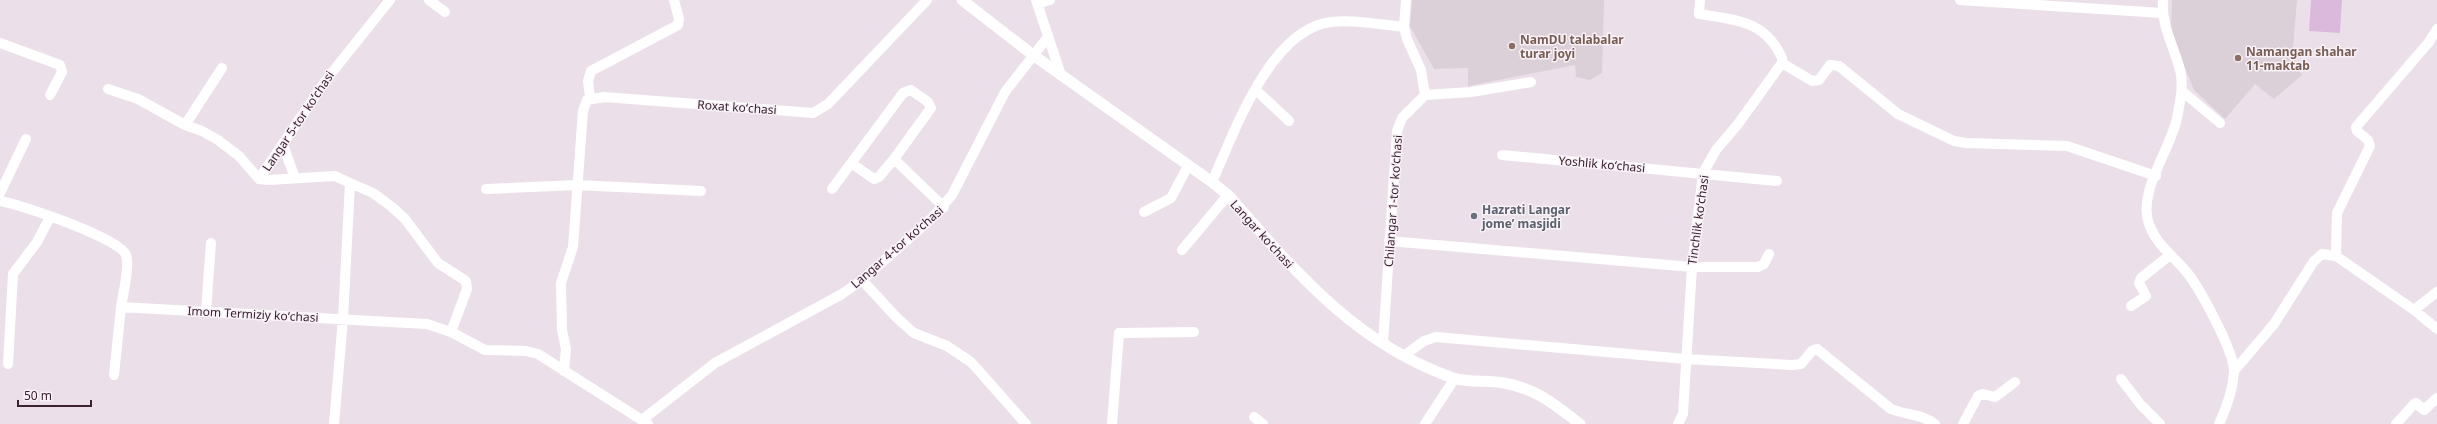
<svg xmlns="http://www.w3.org/2000/svg" width="2437" height="424" viewBox="0 0 2437 424" font-family="'Noto Sans',sans-serif">
  <style>
    .built { fill: #dbcfd8 }
    .pitch { fill: #dbb9dd }
    .lines { fill: none; stroke-linecap: round; stroke-linejoin: round }
    .minor { stroke: #fff; stroke-width: 10 }
    .tertiary { stroke: #fff; stroke-width: 11 }
    .education-dot { fill: #8d6e63; stroke: #f8f1f7; stroke-width: 1.5 }
    .worship-dot { fill: #6b7280; stroke: #f8f1f7; stroke-width: 1.5 }
    .labels { text-anchor: middle; dominant-baseline: central; stroke-width: 3; stroke-linejoin: round; paint-order: stroke }
    .education-label { font-size: 12px; font-weight: bold; fill: #785e54; stroke: #f8f1f7; text-anchor: start }
    .street-label { font-size: 12px; fill: #3c2131; stroke: #f8f1f7 }
    .worship-label { font-size: 12px; font-weight: bold; fill: #5b616d; stroke: #f8f1f7; text-anchor: start }
  </style>
  <rect width="100%" height="100%" fill="#ebe0e9"/>
  <!-- built -->
  <path class="built" d="M1412 0H1604L1602 73 1590 80 1576 77 1575 65 1468 86V68L1434 69 1410 26Z
    M2172 0H2297L2293 48 2297 68 2302 75 2274 99 2255 84 2225 119 2194 90 2171 33Z"/>
  <!-- pitch -->
  <path class="pitch" d="M2311 0H2342L2340 33 2309 31Z"/>
  <g class="lines">
    <!-- minor -->
    <path class="minor" d="M429 0 445 12
      M1036 0 1061 75
      M1960 0 2162 13
      M2163 0C2161 26 2174 46 2180 70 2184 85 2180 102 2177 118 2171 149 2137 192 2149 224 2156 244 2171 254 2184 269 2198 284 2235 353 2234 372 2233 388 2226 409 2219 424
      M1037 4 1050 0
      M0 43 60 65 62 72 50 95
      M1782 63 1812 81 1819 80 1830 65 1839 66 1898 114 1954 141 1966 143 2067 146 2156 176
      M108 89 138 99 185 125 202 131 218 140 239 156 259 179
      M1256 90 1289 121
      M2182 91 2220 123
      M1425 95 1471 92 1531 82
      M590 97 588 81 591 71 678 25 679 19 674 0
      M185 125 222 68
      M283 145 295 178
      M1502 155 1777 181
      M851 163 874 179 879 177 894 159
      M259 179 268 180 335 176 350 183 343 319 334 424
      M259 179 326 80 390 0
      M1212 182C1234 133 1270 29 1331 22 1355 19 1381 25 1404 27
      M350 183 373 193 392 207 405 219 438 263 466 281 467 289 451 332
      M486 189 577 185 701 191
      M832 189 903 93 911 90 928 102 931 108 894 159 944 207
      M0 193 26 139
      M0 201C19 204 120 238 126 255 130 265 123 295 121 307L427 324 451 332 485 350 526 351 538 354 648 424
      M1144 212 1171 198 1188 166
      M1389 241 1692 267H1758L1764 264 1769 254
      M1182 250 1228 195
      M2336 256 2337 213 2370 146 2368 140 2357 131 2356 127 2429 42 2437 29
      M862 280 897 318 914 333 947 346 971 362 1026 424
      M2131 306 2146 296 2139 283 2141 278 2170 255
      M2414 310 2437 292
      M206 311 211 243
      M1383 343 1397 131 1402 118 1425 95 1421 70 1407 39 1404 27 1406 0
      M1405 355 1424 341 1436 337 1686 359 1792 365 1801 364 1812 351 1817 349 1891 409C1905 415 1923 414 1935 424
      M8 364 13 274 37 242 50 217
      M564 371 566 349 562 330 561 283 573 247 583 111 587 100 604 97 813 113 828 104 927 0
      M2234 371 2274 324 2314 261 2322 254 2336 256 2414 310 2437 329
      M114 375 121 307
      M2121 379 2141 405 2160 424
      M1254 417 1263 424
      M642 420 715 363 842 294 862 280 932 218 952 195 1005 92 1047 38
      M1112 424 1119 333 1194 332
      M1425 424 1455 378
      M1678 424 1683 414 1692 267 1703 173 1716 150 1738 124 1782 63V58C1765 20 1735 20 1699 14L1700 0
      M1963 424 1978 396 1983 394 1995 397 2015 382
      M2396 424 2414 404 2416 403 2424 410 2437 398"/>
    <!-- tertiary -->
    <path class="tertiary" d="M962 0 1033 55 1212 182 1228 195C1295 271 1354 343 1453 378 1469 383 1488 380 1504 383 1537 389 1554 404 1580 424"/>
  </g>
  <!-- markers -->
  <g class="education-dot">
    <circle cx="1512" cy="46" r="4"/>
    <circle cx="2238" cy="58" r="4"/>
  </g>
  <circle class="worship-dot" cx="1474" cy="216" r="4"/>
  <g class="labels">
    <!-- education labels -->
    <g class="education-label">
      <text x="1520" y="39">NamDU talabalar<tspan x="1520" dy="14">turar joyi</tspan></text>
      <text x="2246" y="51">Namangan shahar<tspan x="2246" dy="14">11-maktab</tspan></text>
    </g>
    <!-- street labels -->
    <g class="street-label">
      <text transform="translate(737 107) rotate(4)">Roxat koʻchasi</text>
      <text transform="translate(298 121) rotate(-56)">Langar 5-tor koʻchasi</text>
      <text transform="translate(1602 164) rotate(5)">Yoshlik koʻchasi</text>
      <text transform="translate(1393 201) rotate(-86)">Chilangar 1-tor koʻchasi</text>
      <text transform="translate(1698 220) rotate(-82)">Tinchlik koʻchasi</text>
      <text transform="translate(1262 234) rotate(48)">Langar koʻchasi</text>
      <text transform="translate(897 247) rotate(-41)">Langar 4-tor koʻchasi</text>
      <text transform="translate(253 314) rotate(3)">Imom Termiziy koʻchasi</text>
    </g>
    <!-- worship labels -->
    <g class="worship-label">
      <text x="1482" y="209">Hazrati Langar<tspan x="1482" dy="14">jome’ masjidi</tspan></text>
    </g>
  </g>
  <!-- scale -->
  <path d="M18 400v6h73v-6" fill="none" stroke="#3c2131" stroke-width="2"/>
  <text x="24" y="400" font-size="12" fill="#3c2131" stroke="#f8f1f7" stroke-width="3" paint-order="stroke">50 m</text>
</svg>
